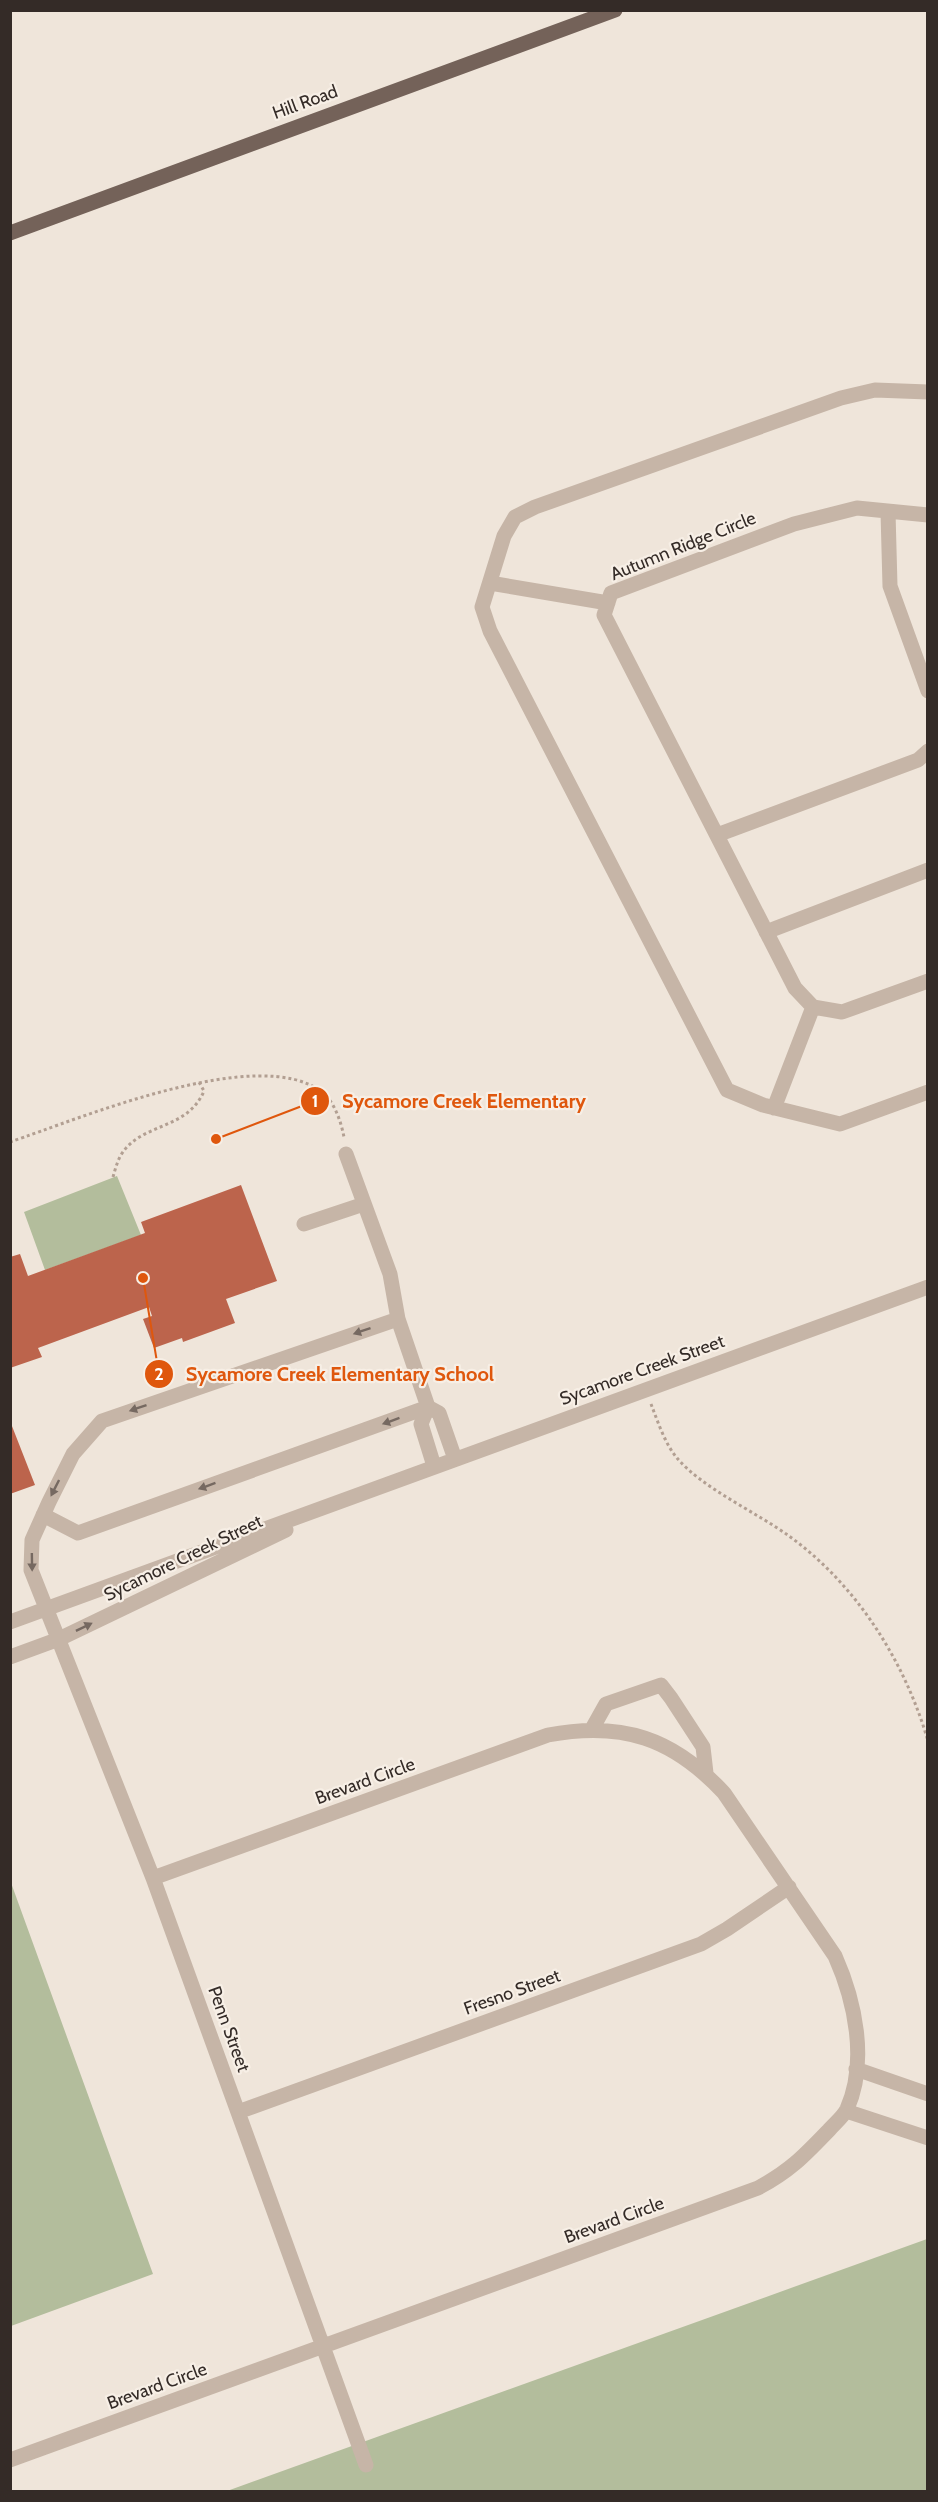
<svg xmlns="http://www.w3.org/2000/svg" width="938" height="2502" viewBox="0 0 938 2502" font-family="Cabin,sans-serif">
  <style>
    .green { fill: #b3bd9c }
    .building { fill: #bc644c }
    .lines { fill: none; stroke-linecap: round; stroke-linejoin: round }
    .path { stroke: #b29f92; stroke-width: 3; stroke-dasharray: 3 3; stroke-linecap: butt }
    .minor { stroke: #c6b5a7; stroke-width: 15 }
    .major { stroke: #746259; stroke-width: 15 }
    .oneway { fill: #766961 }
    .labels { text-anchor: middle; dominant-baseline: central; stroke-width: 4.5; stroke-linejoin: round; paint-order: stroke }
    .street-label { font-size: 18px; fill: #342b27; stroke: #f7efe6 }
    .leader { fill: none; stroke: #df570d; stroke-width: 2 }
    .callout-dot { fill: #df570d; stroke: #f7efe6; stroke-width: 2 }
    .mark-label { font-size: 18px; text-anchor: middle; font-weight: bold; fill: #fff }
    .callout-label { font-size: 20px; text-anchor: middle; font-weight: bold; fill: #df570d; stroke: #f7efe6; stroke-width: 4.5; stroke-linejoin: round; paint-order: stroke }
  </style>
  <rect width="100%" height="100%" fill="#efe5da"/>
  <!-- green -->
  <path class="green" d="M117 1176 141 1235 45 1270 24 1212Z
    M10 1880 153 2274 11 2326H10Z
    M927 2239V2491H227Z"/>
  <!-- building -->
  <path class="building" d="M241 1185 277 1281 226 1299 235 1323 183 1342 182 1338 154 1348 143 1319 152 1316 149 1307 38 1348 42 1357 10 1368V1257L20 1254 28 1276 145 1233 141 1222Z
    M10 1421 35 1485 10 1494Z"/>
  <g class="lines">
    <!-- path -->
    <path class="path" d="M10 1142C79 1119 261 1042 323 1093 335 1103 341 1122 344 1137
      M113 1177C115 1170 117 1162 121 1155 141 1122 187 1131 204 1091L199 1082
      M651 1404C658 1422 665 1444 677 1458 702 1488 756 1512 789 1536 857 1585 905 1662 928 1741"/>
    <!-- minor -->
    <path class="minor" d="M928 392 875 390 841 398 535 507 515 517 504 536 482 607 490 631 727 1090 763 1105 840 1124 928 1092
      M888 512 890 586 928 691
      M928 515 857 508 794 524 611 593 604 615 795 988 813 1007 842 1012 928 981
      M490 583 608 603
      M717 835 918 760 928 751
      M766 932 928 870
      M774 1108 813 1007
      M346 1154 390 1274 398 1319
      M304 1224 364 1204
      M43 1515 78 1533 428 1407 439 1413 455 1459
      M10 1622 928 1287
      M10 1657 59 1639 286 1530
      M592 1729 606 1704 661 1685 671 1698 703 1747 706 1773
      M856 2069 928 2094
      M846 2111 928 2138
      M238 2112 701 1944 727 1929 789 1887
      M10 2460 758 2188C790 2171 804 2156 829 2130 835 2123 843 2117 847 2109 868 2061 855 2001 835 1956L724 1793C673 1738 622 1721 548 1735L153 1878
      M366 2465 153 1878 31 1570 32 1540 49 1502 73 1454 102 1421 398 1319 428 1407 421 1424 434 1466"/>
    <!-- major -->
    <path class="major" d="M10 233 615 10"/>
  </g>
  <!-- one-way arrows -->
  <defs><path id="oneway-solid" d="M-6-.8H1V-3.2L6.5 0L1 3.2V.8H-6Z" transform="scale(1.5)"/></defs>
  <g class="oneway">
    <use href="#oneway-solid" transform="translate(362 1331) rotate(161)"/>
    <use href="#oneway-solid" transform="translate(138 1408) rotate(161)"/>
    <use href="#oneway-solid" transform="translate(391 1421) rotate(160)"/>
    <use href="#oneway-solid" transform="translate(207 1486) rotate(160)"/>
    <use href="#oneway-solid" transform="translate(55 1488) rotate(117)"/>
    <use href="#oneway-solid" transform="translate(32 1562) rotate(89)"/>
    <use href="#oneway-solid" transform="translate(84 1627) rotate(-26)"/>
  </g>
  <g class="labels">
    <!-- street labels -->
    <g class="street-label">
      <text transform="translate(305 102) rotate(-20)">Hill Road</text>
      <text transform="translate(683 546) rotate(-22)">Autumn Ridge Circle</text>
      <text transform="translate(642 1370) rotate(-20)">Sycamore Creek Street</text>
      <text transform="translate(183 1558) rotate(-26)">Sycamore Creek Street</text>
      <text transform="translate(365 1781) rotate(-20)">Brevard Circle</text>
      <text transform="translate(512 1992) rotate(-20)">Fresno Street</text>
      <text transform="translate(229 2029) rotate(70)">Penn Street</text>
      <text transform="translate(614 2220) rotate(-20)">Brevard Circle</text>
      <text transform="translate(157 2386) rotate(-20)">Brevard Circle</text>
    </g>
  </g>
  <!-- callouts -->
  <path class="leader" d="M216 1139L315 1101M143 1278L159 1374"/>
  <g class="callout-dot">
    <circle cx="216" cy="1139" r="6"/>
    <circle cx="143" cy="1278" r="6"/>
    <circle cx="315" cy="1101" r="15"/>
    <circle cx="159" cy="1374" r="15"/>
  </g>
  <g class="mark-label">
    <text x="315" y="1107">1</text>
    <text x="159" y="1380">2</text>
  </g>
  <g class="callout-label">
    <text x="464" y="1108">Sycamore Creek Elementary</text>
    <text x="340" y="1381">Sycamore Creek Elementary School</text>
  </g>
  <!-- border -->
  <rect width="938" height="2502" fill="none" stroke="#342b27" stroke-width="24"/>
</svg>
